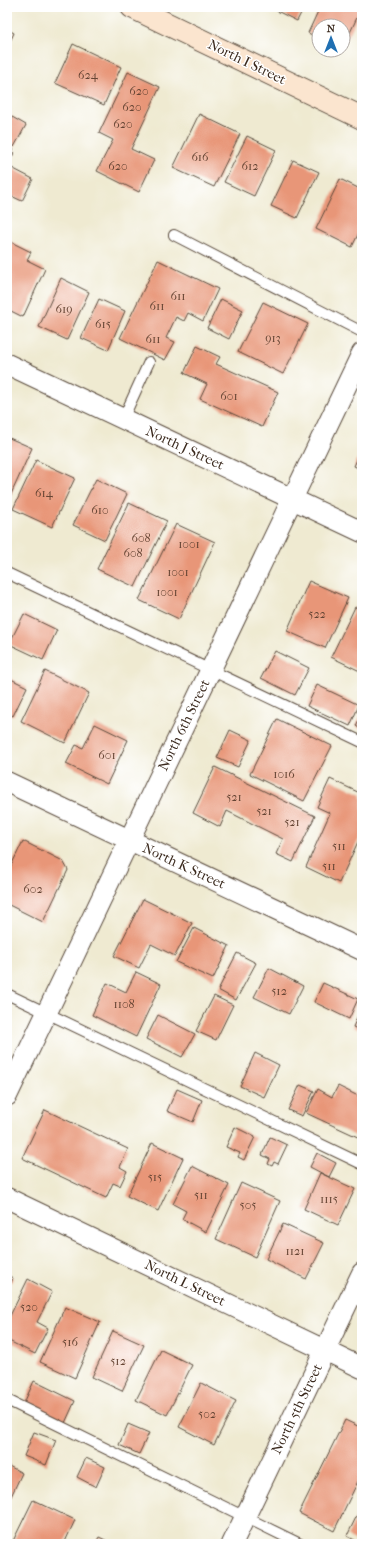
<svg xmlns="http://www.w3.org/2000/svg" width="369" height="1551" viewBox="0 0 369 1551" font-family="'IM FELL French Canon',serif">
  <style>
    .building { fill: #e89678 }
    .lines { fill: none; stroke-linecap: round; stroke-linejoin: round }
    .lane-casing { stroke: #564739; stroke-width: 12 }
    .street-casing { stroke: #564739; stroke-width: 22 }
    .secondary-casing { stroke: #564739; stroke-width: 24 }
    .lane { stroke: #fff; stroke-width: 10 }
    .street { stroke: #fff; stroke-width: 20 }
    .secondary { stroke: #fbe5cf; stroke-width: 22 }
    .labels { text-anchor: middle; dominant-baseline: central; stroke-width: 3; stroke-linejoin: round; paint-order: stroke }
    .number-label { font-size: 12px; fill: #664534 }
    .street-label { font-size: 14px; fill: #3b2a1e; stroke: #fff }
  </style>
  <rect width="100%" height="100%" fill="#fff"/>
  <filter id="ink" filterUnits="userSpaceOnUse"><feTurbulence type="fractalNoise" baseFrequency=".025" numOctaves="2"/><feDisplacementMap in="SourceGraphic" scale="8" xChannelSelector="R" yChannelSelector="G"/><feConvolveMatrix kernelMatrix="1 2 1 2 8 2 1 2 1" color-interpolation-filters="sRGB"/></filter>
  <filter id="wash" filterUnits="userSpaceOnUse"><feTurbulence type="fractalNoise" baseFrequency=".012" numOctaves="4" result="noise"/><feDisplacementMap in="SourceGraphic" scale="16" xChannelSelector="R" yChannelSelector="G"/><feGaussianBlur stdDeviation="0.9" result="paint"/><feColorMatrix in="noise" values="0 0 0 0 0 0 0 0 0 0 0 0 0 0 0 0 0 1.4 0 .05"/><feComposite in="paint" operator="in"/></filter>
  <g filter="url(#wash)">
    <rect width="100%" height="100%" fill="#efead1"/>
    <g id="blocks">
      <!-- building -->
      <path class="building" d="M269 7H304L297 21Z
        M320 7H362L346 41 343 40V26H319V38L308 33Z
        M7 29 14 33 7 48Z
        M73 44 121 67 104 105 55 83Z
        M128 72 160 87 131 149 154 160 139 192 97 171 113 140 99 133Z
        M7 114 26 125 14 147 7 143Z
        M199 114 240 134 214 187 173 168Z
        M247 136 276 150 254 196 224 182Z
        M293 160 319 172 297 218 271 206Z
        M10 167 33 179 22 201 7 194V173Z
        M340 179 362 190V226L352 247 316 229Z
        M7 240 31 252 27 260 45 269 23 317 7 309Z
        M158 260 218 289 203 321 188 313 184 321 176 317 166 338 175 342 165 360 120 338Z
        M61 278 89 292 67 340 39 327Z
        M99 299 125 311 108 350 81 338Z
        M221 299 243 310 229 339 207 328Z
        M263 302 308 324 283 374 238 352Z
        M197 346 220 357 216 364 278 392 262 427 200 399 207 384 184 373Z
        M7 437 32 448 7 503Z
        M362 449V470L354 466Z
        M36 460 75 478 52 527 13 509Z
        M96 479 127 494 105 540 73 525Z
        M129 503 167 521 135 587 97 569Z
        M176 524 215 542 179 619 139 600Z
        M309 581 348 598 325 648 287 631Z
        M355 607 362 610V672L331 657Z
        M24 614 57 630 43 660 9 644Z
        M275 651 309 668 295 695 261 678Z
        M45 671 89 693 65 743 21 721Z
        M7 677 27 687 13 716 7 713Z
        M317 685 359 705 350 726 307 706Z
        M362 713V730L356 726Z
        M277 719 332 746 304 801 250 774Z
        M95 724 128 740 107 784 66 764 76 745 83 748Z
        M230 730 251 740 238 767 217 758Z
        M215 767 315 816 293 862 276 854 283 839 227 811 220 827 193 813Z
        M330 779 362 794V833L339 883 306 867 330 813 317 807Z
        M23 841 63 861 68 870 43 922 7 904V874Z
        M143 899 192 923 175 956 151 944 139 968 114 956Z
        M194 928 229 946 213 979 176 962Z
        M237 953 256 963 236 1000 218 990Z
        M269 968 303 986 289 1014 254 997Z
        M136 972 161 984 136 1037 92 1015 107 983 126 992Z
        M323 983 358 999 349 1019 314 1002Z
        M214 996 233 1005 216 1040 196 1031Z
        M362 1006V1031L353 1027Z
        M158 1015 195 1034 182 1057 146 1039Z
        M255 1053 279 1065 264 1097 240 1086Z
        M300 1085 314 1091 302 1116 288 1110Z
        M338 1086 362 1098V1139L306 1113 318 1089 332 1097Z
        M177 1089 202 1100 193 1122 167 1111Z
        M45 1110 128 1149 120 1167 127 1171 120 1186 113 1183 106 1198 22 1158Z
        M235 1127 255 1137 244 1160 238 1157 240 1153 226 1147Z
        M270 1137 287 1145 278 1164 274 1162 272 1166 268 1164 270 1159 262 1155Z
        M152 1143 183 1158 158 1211 127 1196Z
        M317 1153 336 1163 329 1177 310 1167Z
        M192 1166 229 1185 206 1232 182 1219 186 1211 173 1204Z
        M320 1173 355 1189 338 1225 304 1209Z
        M241 1183 280 1201 255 1257 216 1239Z
        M283 1224 324 1243 306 1279 266 1259Z
        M7 1275 13 1278 7 1291Z
        M28 1279 52 1292 37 1322 48 1328 35 1354 7 1340V1322Z
        M65 1307 100 1322 75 1378 40 1362Z
        M113 1331 144 1345 122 1391 92 1377Z
        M161 1350 192 1365 167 1415 136 1400Z
        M34 1381 75 1401 65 1423 24 1403Z
        M201 1383 236 1401 214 1445 179 1427Z
        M345 1420 362 1428V1473L334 1531 299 1513Z
        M128 1424 149 1433 139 1454 119 1445Z
        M34 1432 56 1440 46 1465 24 1456Z
        M86 1458 105 1467 96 1487 77 1477Z
        M7 1465 22 1473 7 1505Z
        M33 1500 75 1520 64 1544 12 1543Z
        M362 1505V1544L347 1536Z
        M99 1537 114 1544H95Z"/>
    </g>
  </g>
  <g filter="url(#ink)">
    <use href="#blocks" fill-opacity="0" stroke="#564739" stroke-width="1"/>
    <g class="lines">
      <!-- lane casing -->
      <g class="lane-casing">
        <path id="lane" d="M7 153H8
          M174 235 362 332
          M123 419 149 362
          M7 573 362 742
          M7 994 362 1164
          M7 1400 300 1544"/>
      </g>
      <!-- street casing -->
      <g class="street-casing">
        <path id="street" d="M7 364 362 532
          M7 782 362 950
          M7 1096 362 353
          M7 1198 362 1368
          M232 1544 362 1273"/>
      </g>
      <!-- secondary casing -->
      <g class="secondary-casing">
        <path id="secondary" d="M132 7 362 118"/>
      </g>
      <!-- lane -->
      <use href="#lane" class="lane"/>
      <!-- street -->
      <use href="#street" class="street"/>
      <!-- secondary -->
      <use href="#secondary" class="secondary"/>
    </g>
  </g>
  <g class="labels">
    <!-- number labels -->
    <g class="number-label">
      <text x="88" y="75">624</text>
      <text x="139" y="91">620</text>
      <text x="132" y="107">620</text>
      <text x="123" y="124">620</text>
      <text x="200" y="157">616</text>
      <text x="118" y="166">620</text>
      <text x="250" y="166">612</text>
      <text x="178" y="296">611</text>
      <text x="157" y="306">611</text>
      <text x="64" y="309">619</text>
      <text x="103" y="324">615</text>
      <text x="273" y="338">913</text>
      <text x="153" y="339">611</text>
      <text x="229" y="396">601</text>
      <text x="44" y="493">614</text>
      <text x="100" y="510">610</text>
      <text x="141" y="538">608</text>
      <text x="189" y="544">1001</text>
      <text x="133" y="553">608</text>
      <text x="178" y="572">1001</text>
      <text x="167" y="592">1001</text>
      <text x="317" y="614">522</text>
      <text x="107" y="755">601</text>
      <text x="284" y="774">1016</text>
      <text x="234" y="797">521</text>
      <text x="264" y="811">521</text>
      <text x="292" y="822">521</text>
      <text x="339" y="846">511</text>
      <text x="329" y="866">511</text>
      <text x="33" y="889">602</text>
      <text x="279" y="991">512</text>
      <text x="124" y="1004">1108</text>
      <text x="155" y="1177">515</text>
      <text x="201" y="1195">511</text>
      <text x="329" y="1199">1115</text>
      <text x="248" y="1205">505</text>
      <text x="295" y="1251">1121</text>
      <text x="29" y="1307">520</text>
      <text x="70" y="1342">516</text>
      <text x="118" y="1361">512</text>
      <text x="207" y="1414">502</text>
    </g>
    <!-- street labels -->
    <g class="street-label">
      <text transform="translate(247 62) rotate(26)">North I Street</text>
      <text transform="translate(185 448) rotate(25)">North J Street</text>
      <text transform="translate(184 725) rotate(-64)">North 6th Street</text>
      <text transform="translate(184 866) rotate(25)">North K Street</text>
      <text transform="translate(185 1283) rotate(26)">North L Street</text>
      <text transform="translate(297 1409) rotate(-64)">North 5th Street</text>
    </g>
  </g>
  <!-- margin -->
  <rect width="369" height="1551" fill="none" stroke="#fff" stroke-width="24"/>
  <!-- north arrow -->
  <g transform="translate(331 38)"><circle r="19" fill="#ffffff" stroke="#b1aaa5"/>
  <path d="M0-3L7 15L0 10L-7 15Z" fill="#1f6fb2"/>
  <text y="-6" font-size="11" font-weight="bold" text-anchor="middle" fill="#3b2a1e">N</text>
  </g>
</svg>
